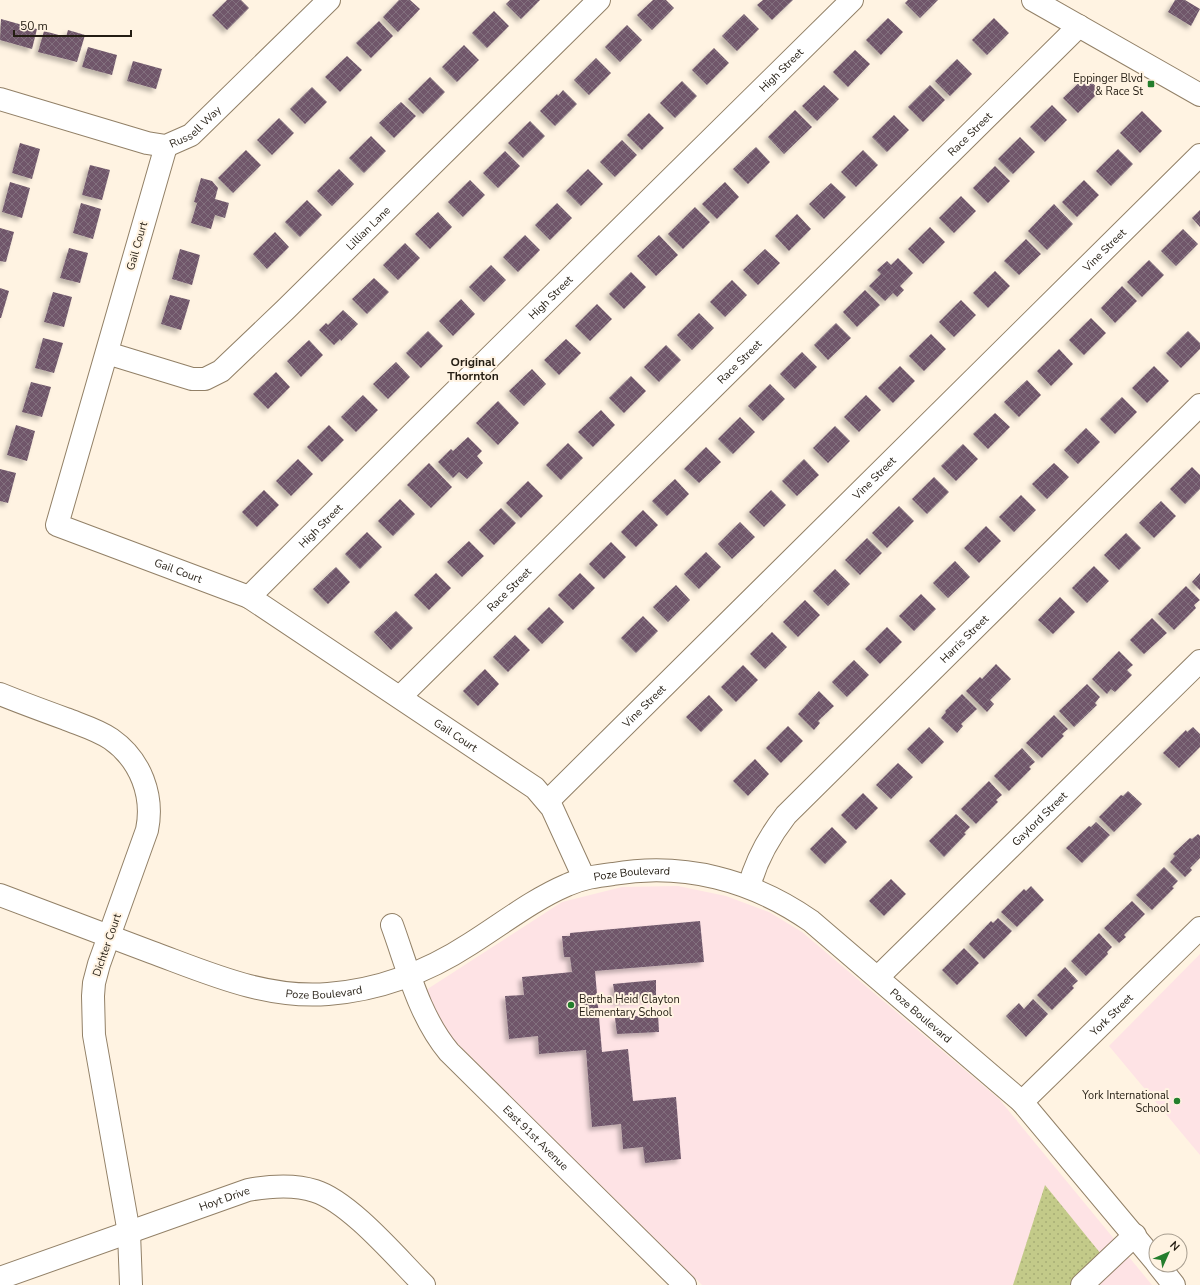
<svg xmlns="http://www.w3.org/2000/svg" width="1200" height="1285" viewBox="0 0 1200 1285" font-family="'Nunito Sans',sans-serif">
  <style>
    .education { fill: #fee3e5 }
    .park { fill: url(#park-dots) }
    .building { fill: url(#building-cross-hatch); filter: url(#shadow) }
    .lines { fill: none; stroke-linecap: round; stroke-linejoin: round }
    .minor-casing { stroke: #928067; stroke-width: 24 }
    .minor { stroke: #fff; stroke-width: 22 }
    .poi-dot { fill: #247e2d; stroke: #fff3e2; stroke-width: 1.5 }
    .labels { text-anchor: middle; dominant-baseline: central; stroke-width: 4; stroke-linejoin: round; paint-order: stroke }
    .street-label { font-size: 11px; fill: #241d13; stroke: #fff3e2 }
    .poi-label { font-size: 11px; fill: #241d13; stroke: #fff3e2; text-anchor: end }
    .neighbourhood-label { font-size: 12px; font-weight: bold; fill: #241d13; stroke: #fff3e2 }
  </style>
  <defs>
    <pattern id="park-dots" width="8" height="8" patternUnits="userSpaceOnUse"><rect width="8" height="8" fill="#c3ca89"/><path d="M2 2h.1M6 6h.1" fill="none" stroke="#a7ad75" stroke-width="1.8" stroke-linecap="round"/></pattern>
    <pattern id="building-cross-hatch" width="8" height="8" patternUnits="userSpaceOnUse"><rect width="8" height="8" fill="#6f576a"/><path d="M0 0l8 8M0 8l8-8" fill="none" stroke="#82707e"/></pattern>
    <filter id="shadow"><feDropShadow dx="-3.5" dy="3.5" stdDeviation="2" flood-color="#0004"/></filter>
  </defs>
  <rect width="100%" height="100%" fill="#fff3e2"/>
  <!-- education -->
  <path class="education" d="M678 886 726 896 769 912 802 932 999 1099 1152 1285H702L445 1031 426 990 562 902 622 887Z
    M1200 954V1155L1109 1046Z"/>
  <!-- park -->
  <path class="park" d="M1045 1185 1101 1254 1070 1285H1013Z"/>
  <!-- building -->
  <path class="building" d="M227 0H241L249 8 227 30 212 15Z
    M399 0H410L420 9 398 32 383 17Z
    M510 0H540L521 19 506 4Z
    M653 0H666L674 8 652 30 637 15Z
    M763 0H793L772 20 757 5Z
    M908 0H938L920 18 905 3Z
    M1175 0H1185L1200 9 1191 26 1168 12Z
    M494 11 509 26 487 48 472 33Z
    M744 14 759 29 737 51 722 36Z
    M888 18 903 32 881 55 866 40Z
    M994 18 1009 33 987 55 972 40Z
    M1 19 37 29 32 49 0 40Z
    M379 21 393 36 371 58 356 43Z
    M627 25 642 40 620 62 605 47Z
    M68 30 85 35 77 62 38 52 44 31 66 37Z
    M464 45 479 60 457 82 442 67Z
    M88 47 117 55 112 75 82 67Z
    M714 48 729 63 707 85 692 70Z
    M855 50 870 64 848 87 833 72Z
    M347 56 362 70 340 92 325 77Z
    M596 58 611 73 589 95 574 80Z
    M957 59 972 74 950 96 935 81Z
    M133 61 162 69 156 89 127 81Z
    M1086 76 1100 91 1078 113 1063 98Z
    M430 77 445 92 423 114 408 99Z
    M682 81 697 96 675 118 660 103Z
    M824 85 839 99 817 121 802 106Z
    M930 85 945 100 923 122 908 107Z
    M312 87 327 102 305 124 290 109Z
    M563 90 577 104 555 126 540 111 557 94 558 96Z
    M401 102 416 116 394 138 379 123Z
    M1052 105 1067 120 1045 142 1030 127Z
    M795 110 812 127 784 154 768 137Z
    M1142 111 1162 131 1140 153 1120 133Z
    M649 113 664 128 642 150 627 135Z
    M894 115 909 130 887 152 872 137Z
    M279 118 294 133 272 155 257 140Z
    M530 121 545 136 523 158 508 143Z
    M371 136 386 151 364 173 349 158Z
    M1020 137 1035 152 1013 174 998 159Z
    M622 140 637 155 615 177 600 162Z
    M20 143 40 149 32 179 12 173Z
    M756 147 770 162 748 184 733 169Z
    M1118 149 1133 164 1111 186 1096 171Z
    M246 150 261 165 233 193 218 178Z
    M863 150 878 165 856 187 841 172Z
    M505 151 520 166 498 188 483 173Z
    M90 165 110 170 102 200 82 195Z
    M995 166 1010 181 988 203 973 188Z
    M339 169 354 184 332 206 317 191Z
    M588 169 603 184 581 206 566 191Z
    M201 178 212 181 218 188 215 199 229 203 225 218 215 215 211 229 191 223 197 203 194 202Z
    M470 180 485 195 463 217 448 202Z
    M1084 180 1099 195 1077 217 1062 202Z
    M10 182 30 188 22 218 2 212Z
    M725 182 739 197 717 219 702 204Z
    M831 183 846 197 824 219 809 204Z
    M961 196 976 211 954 233 939 218Z
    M307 200 322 215 300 237 285 222Z
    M81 203 101 209 93 239 73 233Z
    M557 203 572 218 550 240 535 225Z
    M1054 204 1073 224 1047 250 1028 231Z
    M695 207 710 222 683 249 668 234Z
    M1200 210V227L1192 218Z
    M438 212 452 227 430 249 415 234Z
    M797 214 811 229 789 251 775 236Z
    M930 227 945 242 923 264 908 249Z
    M0 228 14 232 6 262 0 261Z
    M1183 229 1198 244 1176 266 1161 251Z
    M275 232 289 247 267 269 253 254Z
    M525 235 540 250 518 272 503 257Z
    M659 235 678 255 656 276 637 256Z
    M1026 239 1041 254 1019 275 1004 261Z
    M405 243 420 258 398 280 383 265Z
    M69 248 88 253 80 283 60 278Z
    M180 249 200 255 192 285 172 279Z
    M765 249 780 263 758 285 743 270Z
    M898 258 913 273 900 286 904 290 897 297 893 293 885 301 869 286 881 274 877 270 887 261 891 265Z
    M1149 260 1164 275 1142 297 1127 282Z
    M491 265 506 280 484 302 469 287Z
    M995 271 1010 286 988 308 973 293Z
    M631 272 646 287 624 309 609 294Z
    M374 278 389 292 367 314 352 299Z
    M732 280 747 295 725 317 710 302Z
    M1122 286 1137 301 1115 323 1101 308Z
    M0 288 9 291 1 318H0Z
    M865 290 880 305 857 327 843 312Z
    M53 292 72 297 64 327 44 322Z
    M170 295 190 300 181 330 161 324Z
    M461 299 475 314 453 336 439 321Z
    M961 300 976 315 954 337 939 322Z
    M597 304 612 319 590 341 575 326Z
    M343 310 358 324 341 341 340 339 334 345 319 330 326 323 328 325Z
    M699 313 714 328 692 350 677 335Z
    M1091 318 1106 333 1084 355 1069 340Z
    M836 323 851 338 828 360 814 345Z
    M428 331 443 346 421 368 406 353Z
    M1188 331 1200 343V349L1181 368 1166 353Z
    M931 334 946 349 924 371 909 356Z
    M43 338 63 343 54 373 35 368Z
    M566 339 581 353 559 375 544 360Z
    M309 340 323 355 301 377 287 361Z
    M666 345 681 360 659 382 644 367Z
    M1059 349 1073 364 1051 386 1037 371Z
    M802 352 817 367 795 389 780 374Z
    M396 362 410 377 388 399 373 384Z
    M900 366 915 381 893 403 878 388Z
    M1154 366 1169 381 1147 403 1132 388Z
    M532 369 546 384 524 406 509 391Z
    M276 372 290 387 268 409 253 394Z
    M631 376 646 391 624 413 609 398Z
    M1027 380 1041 395 1019 417 1004 402Z
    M31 382 51 387 42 417 22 412Z
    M770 384 785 399 763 421 748 406Z
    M363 395 378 410 356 432 341 417Z
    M866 395 881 410 859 432 844 417Z
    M1122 397 1137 412 1115 434 1100 419Z
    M498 401 519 423 498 445 476 423Z
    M601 410 615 425 593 447 578 432Z
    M995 413 1010 427 988 449 973 434Z
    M740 417 755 432 733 454 718 439Z
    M16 425 35 431 27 461 7 455Z
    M329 425 344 440 322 462 307 447Z
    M835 426 850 441 828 463 813 448Z
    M1086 428 1100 442 1078 464 1064 450Z
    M468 437 482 451 477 456 483 463 467 479 459 472 453 478 438 462 451 449 453 451Z
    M568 443 583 458 561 480 546 465Z
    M963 444 978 459 956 481 941 466Z
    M706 447 721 462 699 483 684 469Z
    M298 459 313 474 291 496 276 481Z
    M804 459 819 475 797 496 782 481Z
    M429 463 452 487 431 508 407 485Z
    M1054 463 1069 477 1047 499 1032 484Z
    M1192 467 1200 475V489L1185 504 1170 489Z
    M0 469 16 473 8 503 0 501Z
    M934 477 949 492 927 514 912 499Z
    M675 479 689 494 667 516 652 501Z
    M528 481 543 496 521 518 506 503Z
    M264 490 279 505 257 527 242 512Z
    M771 490 786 505 764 527 749 512Z
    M1021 495 1036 510 1014 532 999 517Z
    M400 499 415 514 393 536 378 521Z
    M1161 501 1176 516 1154 538 1139 523Z
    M899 506 914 521 887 548 872 533Z
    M501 508 516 523 494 545 479 530Z
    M643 510 658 525 636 547 621 532Z
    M740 522 755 537 732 559 718 544Z
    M986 526 1001 541 979 563 964 548Z
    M367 532 382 547 360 569 345 554Z
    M1126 533 1141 548 1119 570 1104 555Z
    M867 538 882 553 860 575 845 560Z
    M469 541 484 556 462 577 447 562Z
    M611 542 626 557 604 579 589 564Z
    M706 552 721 567 699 589 684 574Z
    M955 561 970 577 948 598 933 583Z
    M1094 566 1109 581 1087 603 1072 588Z
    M336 567 350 582 328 604 313 589Z
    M835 569 850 584 828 606 813 591Z
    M436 573 451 588 429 610 414 595Z
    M580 573 595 588 573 610 558 595Z
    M1200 573V590L1192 582Z
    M676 585 690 600 668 622 653 607Z
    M1186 586 1200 600 1194 605 1196 608 1174 630 1158 614Z
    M921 594 936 609 914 631 899 616Z
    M1060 597 1075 612 1053 634 1038 620Z
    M805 600 820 615 798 637 783 622Z
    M549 607 564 622 542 644 527 629Z
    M396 611 413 628 391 650 374 632Z
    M643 616 658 631 636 653 621 638Z
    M1152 618 1167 633 1144 654 1130 640Z
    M887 627 902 642 880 664 865 649Z
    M772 632 787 647 765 669 750 654Z
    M515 635 530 650 508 672 493 657Z
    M1119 651 1133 665 1127 670 1132 675 1115 692 1111 689 1107 694 1092 679Z
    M854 660 869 675 847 697 832 682Z
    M996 664 1011 679 990 700 994 704 987 712 966 691 980 677 982 679Z
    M743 665 758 680 736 702 721 687Z
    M485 669 499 684 478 706 463 691Z
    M1087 684 1100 697 1095 703 1097 705 1074 727 1059 711Z
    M819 691 834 706 818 721 820 723 814 730 798 714Z
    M962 694 977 709 961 724 963 726 957 733 941 718 946 712 945 711Z
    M709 695 723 710 701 732 686 717Z
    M1054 715 1068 729 1062 734 1064 736 1042 758 1026 743Z
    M788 726 803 741 781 763 766 748Z
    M929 727 944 742 922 764 907 749Z
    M1193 727 1200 734V747L1179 768 1163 753 1186 730 1187 732Z
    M1022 748 1035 762 1029 767 1031 769 1009 791 994 776Z
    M755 759 769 774 748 796 733 781Z
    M898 763 913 777 891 799 876 785Z
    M989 781 1002 795 996 800 998 802 976 824 961 809Z
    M1128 791 1142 804 1114 832 1099 817 1121 795 1123 796Z
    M863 793 878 808 856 830 841 815Z
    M956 814 970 827 964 833 966 834 944 857 929 841Z
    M1096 822 1110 835 1082 863 1066 848 1089 826 1091 827Z
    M832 827 847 842 825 864 810 849Z
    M1198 834 1200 836V858L1190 868 1192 870 1185 877 1170 862 1175 856 1173 854 1190 838 1192 839Z
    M1164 867 1178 881 1172 887 1174 888 1152 910 1136 895Z
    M891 879 906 894 884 916 869 901Z
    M1031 886 1044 900 1017 927 1001 912 1024 889 1026 891Z
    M1132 901 1145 914 1124 935 1126 937 1119 943 1104 928Z
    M998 918 1012 931 984 959 969 944 991 921 993 923Z
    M700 921 704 962 595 971 602 1052 628 1049 633 1101 676 1097 681 1159 645 1163 643 1147 623 1149 621 1124 592 1127 586 1050 539 1054 538 1036 509 1039 505 996 524 995 522 977 572 972 570 957H564L562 936H570V933Z
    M1099 933 1112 947 1107 952 1108 954 1086 976 1071 961Z
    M964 948 979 963 957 985 942 970Z
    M1065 967 1078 981 1072 986 1074 988 1052 1010 1037 995Z
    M656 980V997L616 1002 613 984Z
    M1033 999 1048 1014 1026 1037 1006 1016 1019 1003 1024 1009Z
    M658 1014 659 1032 617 1034 615 1018Z"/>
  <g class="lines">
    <!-- minor casing -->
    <g class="minor-casing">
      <g id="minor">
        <path d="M1033 0 1200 95"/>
        <path id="s1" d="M0 99 147 143 166 146 191 135 329 0"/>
        <path id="s2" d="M166 146 57 525 249 597 535 788 552 808 584 878"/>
        <path id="s3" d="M107 353 192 379H205L221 371 285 310 599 0"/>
        <path id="s4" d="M249 597 416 430 852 0"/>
        <path d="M0 694C22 703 44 711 66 719 81 725 98 730 111 739 141 760 154 796 147 830L99 964 94 983 93 996 94 1035 129 1233 131 1285"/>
        <path id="s5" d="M400 697 1079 26"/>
        <path id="s6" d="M548 801 1200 155"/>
        <path id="s7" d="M749 887C756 860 769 837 786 815L1200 405"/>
        <path id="s8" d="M0 895C50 914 101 933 151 952 208 973 265 999 328 994 379 990 427 972 470 944 502 924 532 900 567 885 582 878 597 876 613 874 684 862 752 880 811 921L1022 1102 1156 1262"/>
        <path id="s9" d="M392 925C408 969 419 1016 449 1052L685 1285"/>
        <path id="s10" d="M878 977 1200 661"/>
        <path id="s11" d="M1022 1102 1200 928"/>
        <path d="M1158 1265 1174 1285"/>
        <path id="s12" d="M0 1278 248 1190C270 1186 294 1184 315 1191 350 1202 397 1258 424 1285"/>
        <path d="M1082 1285 1135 1235"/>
      </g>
    </g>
    <!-- minor -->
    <use href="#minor" class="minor"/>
  </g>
  <!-- markers -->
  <g class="poi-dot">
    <rect x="1147" y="80" width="8" height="8" rx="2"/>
    <circle cx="571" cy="1005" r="4"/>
    <circle cx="1177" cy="1101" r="4"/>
  </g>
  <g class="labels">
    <!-- street labels -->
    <g class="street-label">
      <text stroke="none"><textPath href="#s4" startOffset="749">High Street</textPath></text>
      <text stroke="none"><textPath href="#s1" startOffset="208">Russell Way</textPath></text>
      <text stroke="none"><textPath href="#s5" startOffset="801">Race Street</textPath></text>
      <text stroke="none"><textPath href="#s3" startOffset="325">Lillian Lane</textPath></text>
      <text transform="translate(137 246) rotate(-74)">Gail Court</text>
      <text stroke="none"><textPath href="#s6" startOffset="783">Vine Street</textPath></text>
      <text stroke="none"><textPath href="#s4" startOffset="425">High Street</textPath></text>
      <text stroke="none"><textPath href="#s5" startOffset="477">Race Street</textPath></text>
      <text stroke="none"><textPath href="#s6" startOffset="459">Vine Street</textPath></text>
      <text stroke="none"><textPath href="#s4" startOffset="101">High Street</textPath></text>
      <text stroke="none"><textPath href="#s2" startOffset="524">Gail Court</textPath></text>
      <text stroke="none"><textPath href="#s5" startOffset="153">Race Street</textPath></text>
      <text stroke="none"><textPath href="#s7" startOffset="332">Harris Street</textPath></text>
      <text stroke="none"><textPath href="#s6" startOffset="135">Vine Street</textPath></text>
      <text stroke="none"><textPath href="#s2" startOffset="848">Gail Court</textPath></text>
      <text stroke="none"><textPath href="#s10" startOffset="226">Gaylord Street</textPath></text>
      <text stroke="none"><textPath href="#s8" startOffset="677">Poze Boulevard</textPath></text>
      <text transform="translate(107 945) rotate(-71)">Dichter Court</text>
      <text stroke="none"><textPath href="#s8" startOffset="341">Poze Boulevard</textPath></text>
      <text stroke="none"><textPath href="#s8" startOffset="1012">Poze Boulevard</textPath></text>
      <text stroke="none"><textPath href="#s11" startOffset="125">York Street</textPath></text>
      <text stroke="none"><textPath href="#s9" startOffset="262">East 91st Avenue</textPath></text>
      <text stroke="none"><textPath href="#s12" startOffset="238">Hoyt Drive</textPath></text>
    </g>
    <!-- poi labels -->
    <g class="poi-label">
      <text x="1143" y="78">Eppinger Blvd<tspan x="1143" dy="13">&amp; Race St</tspan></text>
      <text x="579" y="999" text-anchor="start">Bertha Heid Clayton<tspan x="579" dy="13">Elementary School</tspan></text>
      <text x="1169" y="1095">York International<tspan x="1169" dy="13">School</tspan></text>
    </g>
    <!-- neighbourhood labels -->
    <g class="neighbourhood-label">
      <text x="473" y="362">Original<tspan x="473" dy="14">Thornton</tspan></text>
    </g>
  </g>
  <!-- north arrow -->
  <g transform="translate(1168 1253) rotate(45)"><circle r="19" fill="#fff3e2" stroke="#a79d8f"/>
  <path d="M0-3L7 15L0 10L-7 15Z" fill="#247e2d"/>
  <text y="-6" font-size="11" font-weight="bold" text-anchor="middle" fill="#241d13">N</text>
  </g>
  <!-- scale -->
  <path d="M14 30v6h117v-6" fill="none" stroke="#241d13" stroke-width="2"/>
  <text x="20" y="30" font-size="12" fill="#241d13" stroke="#fff3e2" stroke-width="3" paint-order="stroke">50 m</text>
</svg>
